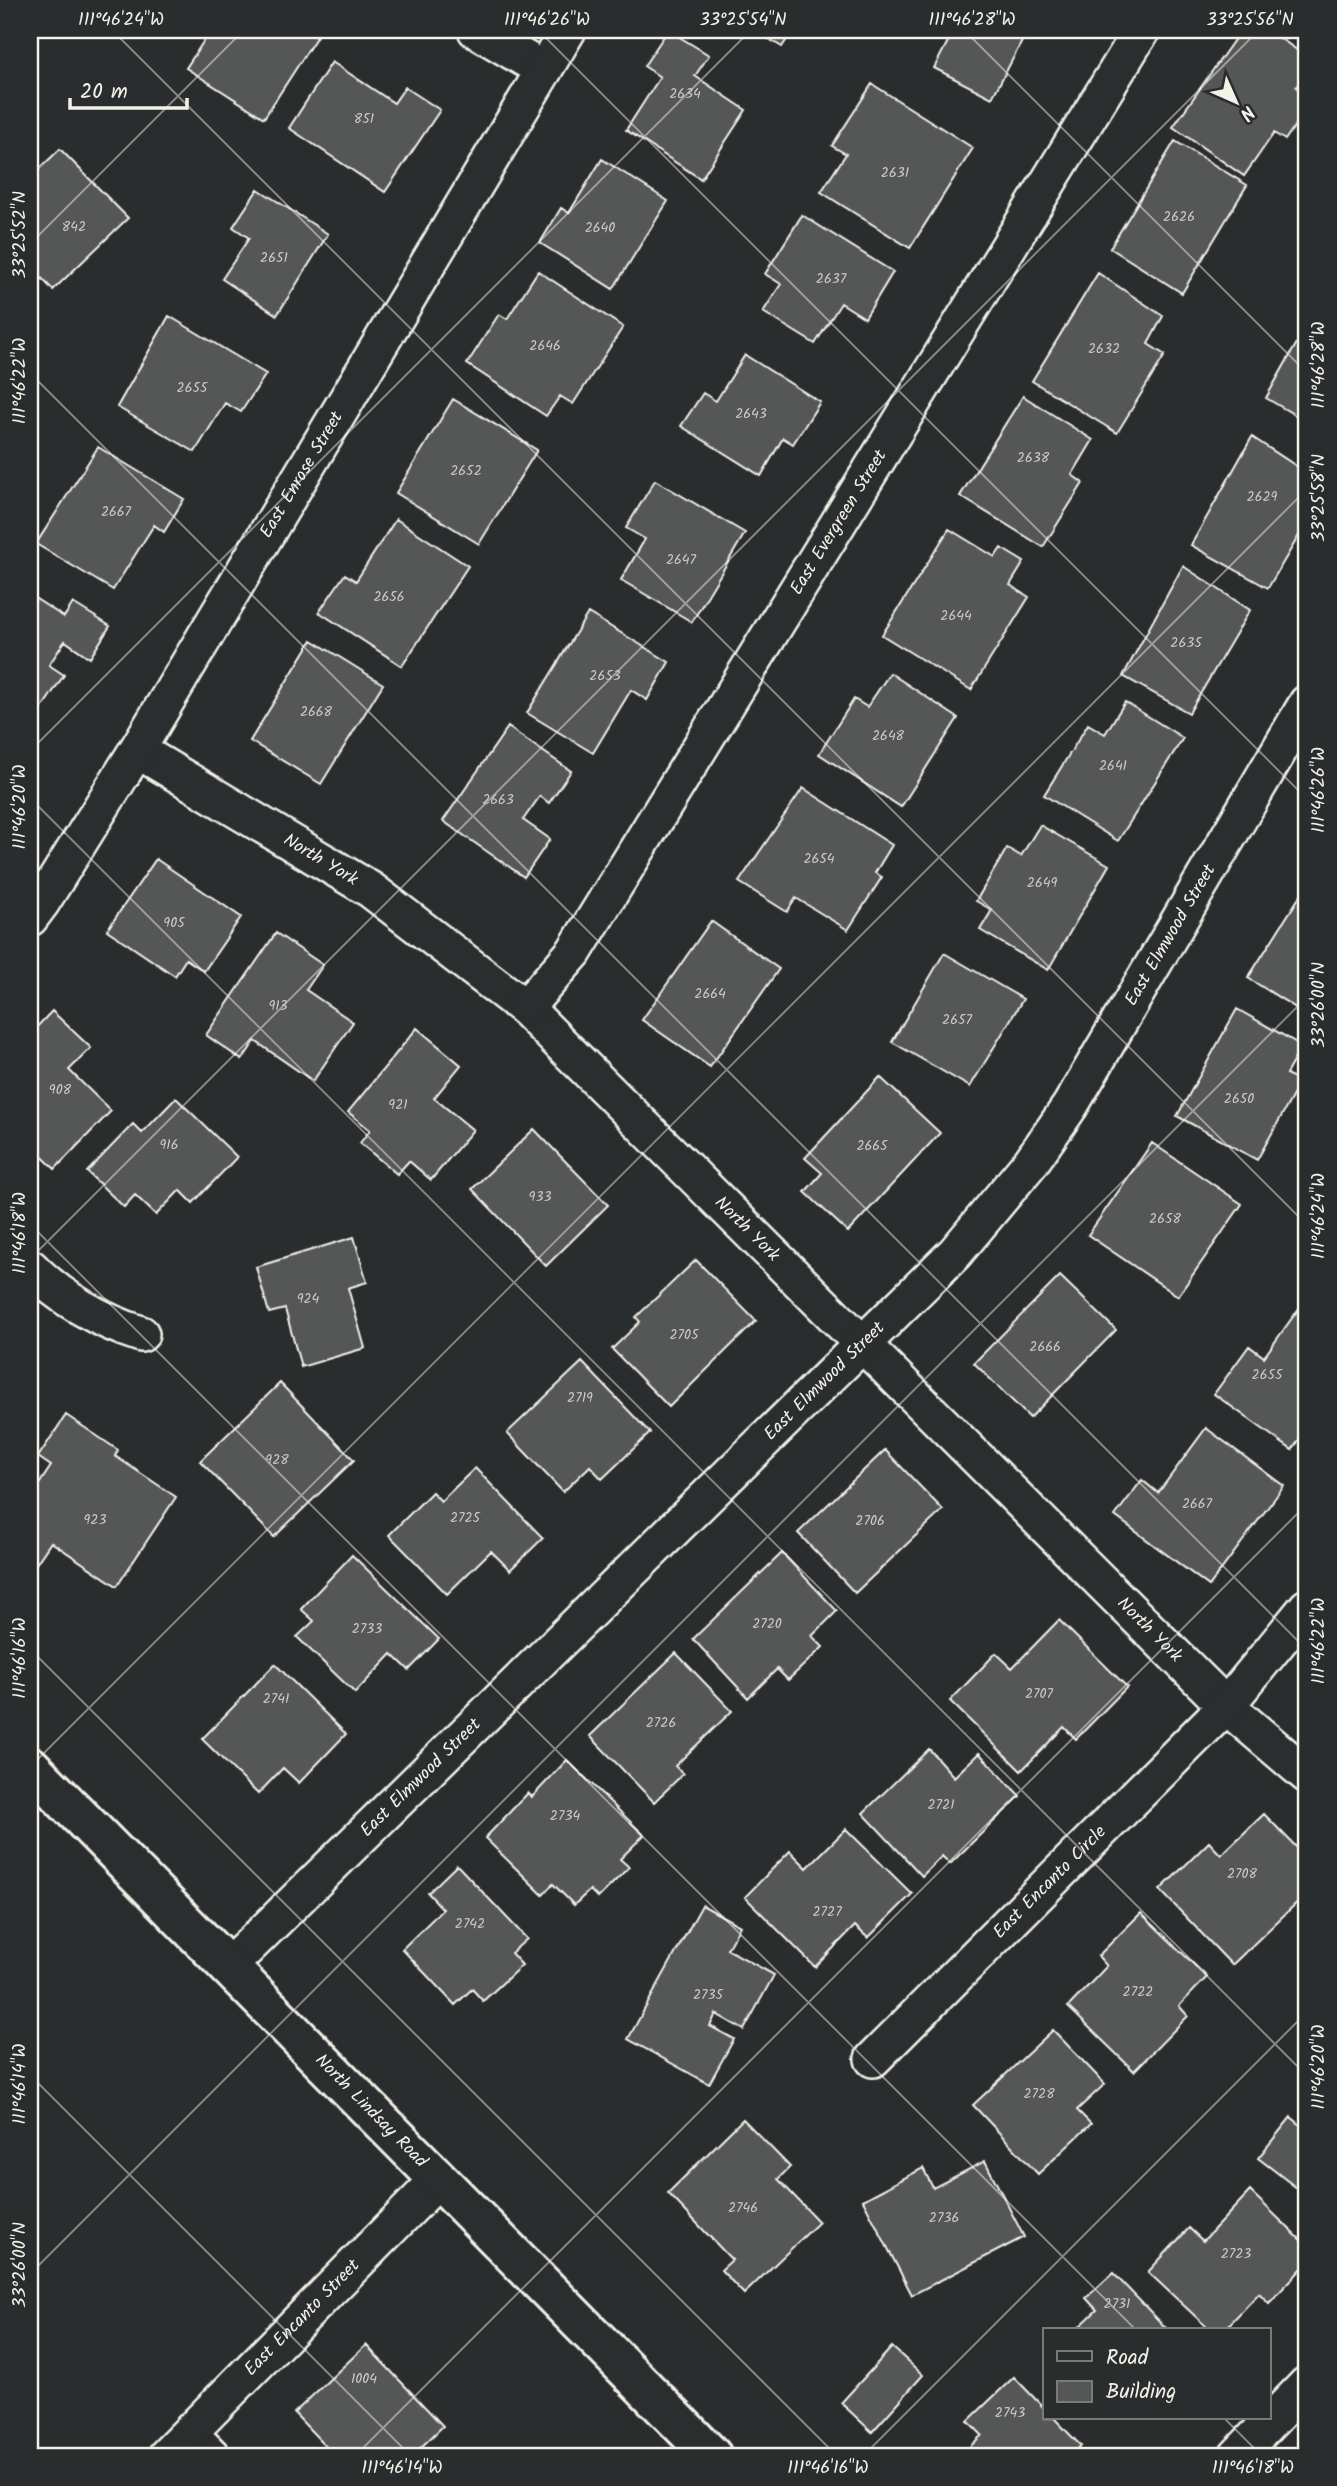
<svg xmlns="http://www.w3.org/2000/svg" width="1337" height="2486" viewBox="0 0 1337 2486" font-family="Kalam,sans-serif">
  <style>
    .building { fill: #555756; stroke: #f4f1e8; stroke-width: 2 }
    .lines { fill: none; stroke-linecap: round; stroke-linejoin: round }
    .street-casing { stroke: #f4f1e8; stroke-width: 40 }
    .secondary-casing { stroke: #f4f1e8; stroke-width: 44 }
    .street { stroke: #2a2d2e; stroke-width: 35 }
    .secondary { stroke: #2a2d2e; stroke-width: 38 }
    .ticks { fill: none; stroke: #f4f1e8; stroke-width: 2; stroke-opacity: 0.45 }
    .labels { text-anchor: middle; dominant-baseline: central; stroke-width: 7; stroke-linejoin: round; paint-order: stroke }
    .number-label { font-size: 14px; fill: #cccac4 }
    .street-label { font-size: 18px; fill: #f4f1e8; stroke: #2a2d2e }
    .neatline { fill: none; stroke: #f4f1e8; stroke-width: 2.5 }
    .ticks-label { font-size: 18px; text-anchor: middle; fill: #f4f1e8 }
  </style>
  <rect width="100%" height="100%" fill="#2a2d2e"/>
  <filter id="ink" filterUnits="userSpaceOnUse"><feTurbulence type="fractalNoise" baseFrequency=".0143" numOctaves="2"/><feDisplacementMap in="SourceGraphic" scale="14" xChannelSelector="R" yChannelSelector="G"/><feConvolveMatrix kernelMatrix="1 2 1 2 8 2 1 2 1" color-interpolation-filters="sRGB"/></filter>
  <g filter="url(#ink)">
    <!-- building -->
    <path class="building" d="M198 30H308L317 36 264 118 186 68 207 36Z
      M668 30 709 55 695 76 746 110 701 179 626 130 660 77 644 66Z
      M754 30H793L782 47Z
      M954 30H1028L992 98 934 68Z
      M1241 30H1268L1307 57V71L1296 87 1307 95V108L1285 140 1274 133 1244 176 1173 127Z
      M332 62 394 103 405 87 440 110 385 192 289 128Z
      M872 84 973 148 910 248 821 192 846 154 832 146Z
      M1175 141 1247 185 1182 293 1110 248Z
      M60 149 128 218 53 290 30 266V253L38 244 30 236V178Z
      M602 159 668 201 613 289 540 243 561 208 569 213Z
      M258 189 328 234 277 315 222 279 249 238 233 227Z
      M802 215 893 272 865 318 841 303 815 344 763 312 781 284 765 274Z
      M538 271 623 327 573 404 560 396 546 416 467 364 499 314 507 319Z
      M1098 273 1163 316 1148 344 1165 355 1117 433 1032 381Z
      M169 316 266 374 241 412 225 403 195 452 117 407Z
      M1307 325V422L1266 398Z
      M745 355 820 402 793 444 783 438 761 476 681 426 703 393 716 401Z
      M1023 396 1093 440 1072 475 1083 483 1043 547 960 496Z
      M453 399 537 450 479 544 396 493Z
      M1252 437 1307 473V522L1268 588 1191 545Z
      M98 447 184 499 164 532 154 525 113 590 36 544Z
      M655 480 745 533 692 622 621 580 645 539 626 528Z
      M396 519 468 566 402 666 319 612 345 574 356 581Z
      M949 529 995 557 1001 548 1024 562 1010 585 1029 597 971 690 882 635Z
      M1183 566 1250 610 1189 713 1123 676Z
      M30 595 64 617 73 603 110 626 90 658 65 641 49 665 64 675 38 714 30 708Z
      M588 613 669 662 647 700 631 690 593 753 527 713Z
      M312 640 383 684 321 784 250 741Z
      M890 673 958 718 901 807 819 754 854 699 867 707Z
      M1125 702 1183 738 1118 841 1044 795 1088 724 1105 734Z
      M508 727 571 771 549 803 540 796 523 820 550 839 524 877 443 821Z
      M803 788 892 845 875 873 882 877 848 930 796 898 787 912 739 882Z
      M1040 825 1109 865 1048 970 980 930 992 910 976 901 1007 848 1021 856Z
      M156 859 241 917 204 971 186 959 175 976 107 930Z
      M1307 885V1015L1248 978Z
      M711 921 779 969 710 1067 642 1020Z
      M276 933 323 965 306 990 353 1022 313 1081 255 1041 242 1060 206 1035Z
      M944 953 1023 999 970 1087 892 1042Z
      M1237 1009 1302 1046 1286 1074 1301 1081 1257 1160 1177 1116Z
      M52 1011 91 1048 69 1070 111 1111 55 1169 30 1145V1050L37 1043 30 1034Z
      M417 1028 461 1065 434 1098 473 1130 431 1180 409 1161 397 1174 360 1143 370 1130 348 1112Z
      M880 1077 940 1133 848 1232 805 1192 822 1173 805 1158Z
      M176 1098 237 1157 193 1203 180 1190 156 1215 135 1195 124 1207 87 1172 133 1124 142 1133Z
      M534 1129 608 1205 546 1266 472 1189Z
      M1152 1143 1242 1204 1178 1296 1088 1235Z
      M354 1237 367 1282 348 1288 365 1348 301 1367 285 1309 269 1313 256 1267Z
      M696 1260 756 1321 669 1407 612 1349 640 1322 636 1317Z
      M1060 1276 1116 1330 1030 1418 974 1363Z
      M1305 1300 1307 1302V1429L1292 1450 1214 1394 1249 1346 1264 1357Z
      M582 1362 650 1433 602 1479 590 1466 563 1492 507 1433Z
      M280 1383 354 1460 274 1537 200 1461Z
      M66 1415 118 1450 115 1456 176 1497 117 1586 51 1542 36 1564 30 1559V1498L51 1466 38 1457Z
      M1206 1428 1284 1486 1209 1586 1115 1516 1142 1480 1158 1493Z
      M885 1450 943 1510 855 1593 798 1533Z
      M475 1468 543 1538 510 1570 491 1551 447 1594 389 1535 432 1492 441 1501Z
      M782 1553 837 1611 812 1636 823 1647 788 1680 777 1669 748 1698 693 1639Z
      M352 1555 439 1639 409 1670 392 1654 355 1693 297 1637 314 1621 301 1609Z
      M1059 1620 1127 1687 1076 1739 1064 1727 1021 1771 950 1701 996 1653 1012 1668Z
      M676 1653 732 1711 675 1766 683 1774 654 1802 590 1736Z
      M275 1664 346 1734 299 1783 283 1768 258 1794 202 1739Z
      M929 1749 954 1777 979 1753 1020 1796 950 1864 942 1856 922 1876 863 1813Z
      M567 1760 644 1835 620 1859 629 1867 598 1898 590 1890 574 1905 553 1884 543 1895 485 1838 528 1793 532 1797Z
      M1264 1814 1307 1858V1893L1232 1965 1160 1890 1209 1842 1221 1855Z
      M846 1829 912 1894 868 1938 855 1926 815 1967 745 1897 790 1851 807 1868Z
      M457 1865 527 1939 511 1953 522 1965 483 2001 472 1989 455 2005 402 1949 443 1909 428 1893Z
      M702 1905 740 1926 727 1949 774 1975 744 2030 716 2014 710 2026 734 2039 709 2084 628 2039Z
      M1141 1913 1207 1977 1179 2006 1188 2016 1134 2071 1068 2007 1107 1966 1098 1956Z
      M1053 2030 1105 2084 1077 2110 1091 2124 1038 2174 973 2105Z
      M1291 2117 1307 2130V2196L1258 2158Z
      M743 2119 790 2167 778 2179 819 2222 744 2294 721 2270 732 2260 668 2193Z
      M985 2161 1024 2237 912 2295 863 2200 923 2168 933 2188Z
      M1250 2191 1307 2246V2263L1269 2303 1259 2293 1224 2330H1210L1148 2272 1189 2228 1203 2241Z
      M1113 2273 1168 2330H1076L1097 2310 1086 2298Z
      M366 2345 443 2426 412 2456H335L294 2413Z
      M892 2347 923 2375 872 2432 841 2403Z
      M1014 2377 1045 2409V2418H1054L1081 2446 1070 2456H960L982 2435 968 2421Z"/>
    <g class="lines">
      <!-- street casing -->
      <g class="street-casing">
        <g id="street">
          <path d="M476 30 544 70"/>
          <path id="s1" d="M137 750 371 890 525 1008 1226 1706 1307 1775"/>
          <path id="s2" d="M30 918 42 902 137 750 568 30"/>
          <path id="s3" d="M525 1008 574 952 1142 30"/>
          <path d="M30 1267C60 1298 100 1321 141 1334"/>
          <path id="s4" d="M228 1967 955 1253 1031 1162 1070 1106 1307 703"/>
          <path id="s5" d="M873 2059 1226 1706 1307 1607"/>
          <path d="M189 2433 212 2456"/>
          <path id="s6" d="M166 2456 439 2179"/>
          <path d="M1237 2456 1307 2384"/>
        </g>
      </g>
      <!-- secondary casing -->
      <g class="secondary-casing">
        <g id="secondary">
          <path id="s7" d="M30 1766 712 2456"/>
        </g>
      </g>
      <!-- street -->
      <use href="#street" class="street"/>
      <!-- secondary -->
      <use href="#secondary" class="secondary"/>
    </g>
  </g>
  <!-- ticks -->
  <path class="ticks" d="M112 30 1307 1225M538 30 1307 799M964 30 1307 373M30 244 244 30M30 373 1307 1650M30 751 751 30M30 798 1307 2076M30 1224 1136 2330M30 1259 1259 30M30 1649 837 2456M30 1767 1307 489M30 2075 411 2456M30 2274 1307 997M1224 2418 1262 2456M355 2456 1307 1504M863 2456 1307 2012"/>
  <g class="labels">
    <!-- number labels -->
    <g class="number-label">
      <text x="685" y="94">2634</text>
      <text x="364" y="119">851</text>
      <text x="895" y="173">2631</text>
      <text x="1179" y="217">2626</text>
      <text x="74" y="227">842</text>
      <text x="600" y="228">2640</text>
      <text x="274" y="258">2651</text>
      <text x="831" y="279">2637</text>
      <text x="545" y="346">2646</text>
      <text x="1104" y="349">2632</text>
      <text x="192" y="388">2655</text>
      <text x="751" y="414">2643</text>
      <text x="1033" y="458">2638</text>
      <text x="466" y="471">2652</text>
      <text x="1262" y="497">2629</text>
      <text x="116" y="512">2667</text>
      <text x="681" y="560">2647</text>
      <text x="389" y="597">2656</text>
      <text x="956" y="616">2644</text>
      <text x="1186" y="643">2635</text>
      <text x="605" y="676">2653</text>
      <text x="316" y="712">2668</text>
      <text x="888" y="736">2648</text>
      <text x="1113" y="766">2641</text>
      <text x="498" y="800">2663</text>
      <text x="819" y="859">2654</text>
      <text x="1042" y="883">2649</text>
      <text x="174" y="923">905</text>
      <text x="710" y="994">2664</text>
      <text x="278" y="1006">913</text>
      <text x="957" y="1020">2657</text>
      <text x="60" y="1090">908</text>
      <text x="1239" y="1099">2650</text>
      <text x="398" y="1105">921</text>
      <text x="169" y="1145">916</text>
      <text x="872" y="1146">2665</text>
      <text x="540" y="1197">933</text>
      <text x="1165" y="1219">2658</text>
      <text x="308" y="1299">924</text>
      <text x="684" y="1335">2705</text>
      <text x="1045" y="1347">2666</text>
      <text x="1267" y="1375">2655</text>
      <text x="580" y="1398">2719</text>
      <text x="277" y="1460">928</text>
      <text x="1197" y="1504">2667</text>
      <text x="465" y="1518">2725</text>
      <text x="95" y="1520">923</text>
      <text x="870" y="1521">2706</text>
      <text x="767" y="1624">2720</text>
      <text x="367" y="1629">2733</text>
      <text x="1039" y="1694">2707</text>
      <text x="276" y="1699">2741</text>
      <text x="661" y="1723">2726</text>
      <text x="941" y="1805">2721</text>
      <text x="565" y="1816">2734</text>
      <text x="1242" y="1874">2708</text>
      <text x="827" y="1912">2727</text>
      <text x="470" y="1924">2742</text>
      <text x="1138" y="1992">2722</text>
      <text x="708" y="1995">2735</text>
      <text x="1039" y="2094">2728</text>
      <text x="743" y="2208">2746</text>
      <text x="944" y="2218">2736</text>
      <text x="1236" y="2254">2723</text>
      <text x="1117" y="2304">2731</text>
      <text x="364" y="2379">1004</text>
      <text x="1010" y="2413">2743</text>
    </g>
    <!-- street labels -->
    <g class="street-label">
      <text stroke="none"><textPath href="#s2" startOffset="520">East Enrose Street</textPath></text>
      <text stroke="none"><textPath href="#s3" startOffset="579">East Evergreen Street</textPath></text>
      <text stroke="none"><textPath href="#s1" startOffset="214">North York</textPath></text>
      <text stroke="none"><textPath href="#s4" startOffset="1404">East Elmwood Street</textPath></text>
      <text stroke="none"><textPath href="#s1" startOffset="780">North York</textPath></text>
      <text stroke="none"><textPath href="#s4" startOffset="836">East Elmwood Street</textPath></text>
      <text stroke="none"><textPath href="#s1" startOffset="1348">North York</textPath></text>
      <text stroke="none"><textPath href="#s4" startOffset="270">East Elmwood Street</textPath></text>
      <text stroke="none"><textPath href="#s5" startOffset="250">East Encanto Circle</textPath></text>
      <text stroke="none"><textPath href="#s7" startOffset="485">North Lindsay Road</textPath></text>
      <text stroke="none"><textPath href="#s6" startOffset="194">East Encanto Street</textPath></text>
    </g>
  </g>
  <!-- margin -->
  <rect width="1337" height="2486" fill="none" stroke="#2a2d2e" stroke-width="77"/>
  <!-- legend -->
  <rect x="1043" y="2328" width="228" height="91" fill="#2a2d2e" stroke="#7b7b78" stroke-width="2"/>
  <rect x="1057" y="2351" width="35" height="10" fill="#2a2d2e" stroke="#7b7b78" stroke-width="2"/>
  <text x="1106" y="2364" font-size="21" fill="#f4f1e8">Road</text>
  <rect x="1057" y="2381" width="35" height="21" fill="#555756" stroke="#7b7b78" stroke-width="2"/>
  <text x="1106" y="2398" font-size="21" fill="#f4f1e8">Building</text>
  <!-- north arrow -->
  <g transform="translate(1236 102) rotate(135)" stroke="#2a2d2e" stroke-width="5" paint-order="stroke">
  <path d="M0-5L12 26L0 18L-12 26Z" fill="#f4f1e8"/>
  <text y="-10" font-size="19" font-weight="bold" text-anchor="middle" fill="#f4f1e8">N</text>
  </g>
  <!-- scale -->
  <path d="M70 98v10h117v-10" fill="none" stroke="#f4f1e8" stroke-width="3.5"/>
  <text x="80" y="98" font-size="21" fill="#f4f1e8" stroke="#2a2d2e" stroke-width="5" paint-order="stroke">20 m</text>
  <rect x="38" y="38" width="1260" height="2410" class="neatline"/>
  <g class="ticks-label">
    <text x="121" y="25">111°46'24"W</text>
    <text x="547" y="25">111°46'26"W</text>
    <text x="743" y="25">33°25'54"N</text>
    <text x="972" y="25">111°46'28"W</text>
    <text x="1250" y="25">33°25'56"N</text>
    <text transform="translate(19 235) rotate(-90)" y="6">33°25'52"N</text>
    <text transform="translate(1318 365) rotate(-90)" y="6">111°46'28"W</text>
    <text transform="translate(19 381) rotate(-90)" y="6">111°46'22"W</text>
    <text transform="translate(1318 498) rotate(-90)" y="6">33°25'58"N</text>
    <text transform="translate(1318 790) rotate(-90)" y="6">111°46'26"W</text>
    <text transform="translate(19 807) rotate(-90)" y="6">111°46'20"W</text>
    <text transform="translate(1318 1005) rotate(-90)" y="6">33°26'00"N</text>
    <text transform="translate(1318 1216) rotate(-90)" y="6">111°46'24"W</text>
    <text transform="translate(19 1233) rotate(-90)" y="6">111°46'18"W</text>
    <text transform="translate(1318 1641) rotate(-90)" y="6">111°46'22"W</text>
    <text transform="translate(19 1658) rotate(-90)" y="6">111°46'16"W</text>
    <text transform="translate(1318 2067) rotate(-90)" y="6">111°46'20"W</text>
    <text transform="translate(19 2084) rotate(-90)" y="6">111°46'14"W</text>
    <text transform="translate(19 2265) rotate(-90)" y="6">33°26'00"N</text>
    <text x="402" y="2473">111°46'14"W</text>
    <text x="828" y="2473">111°46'16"W</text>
    <text x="1253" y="2473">111°46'18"W</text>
  </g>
</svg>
